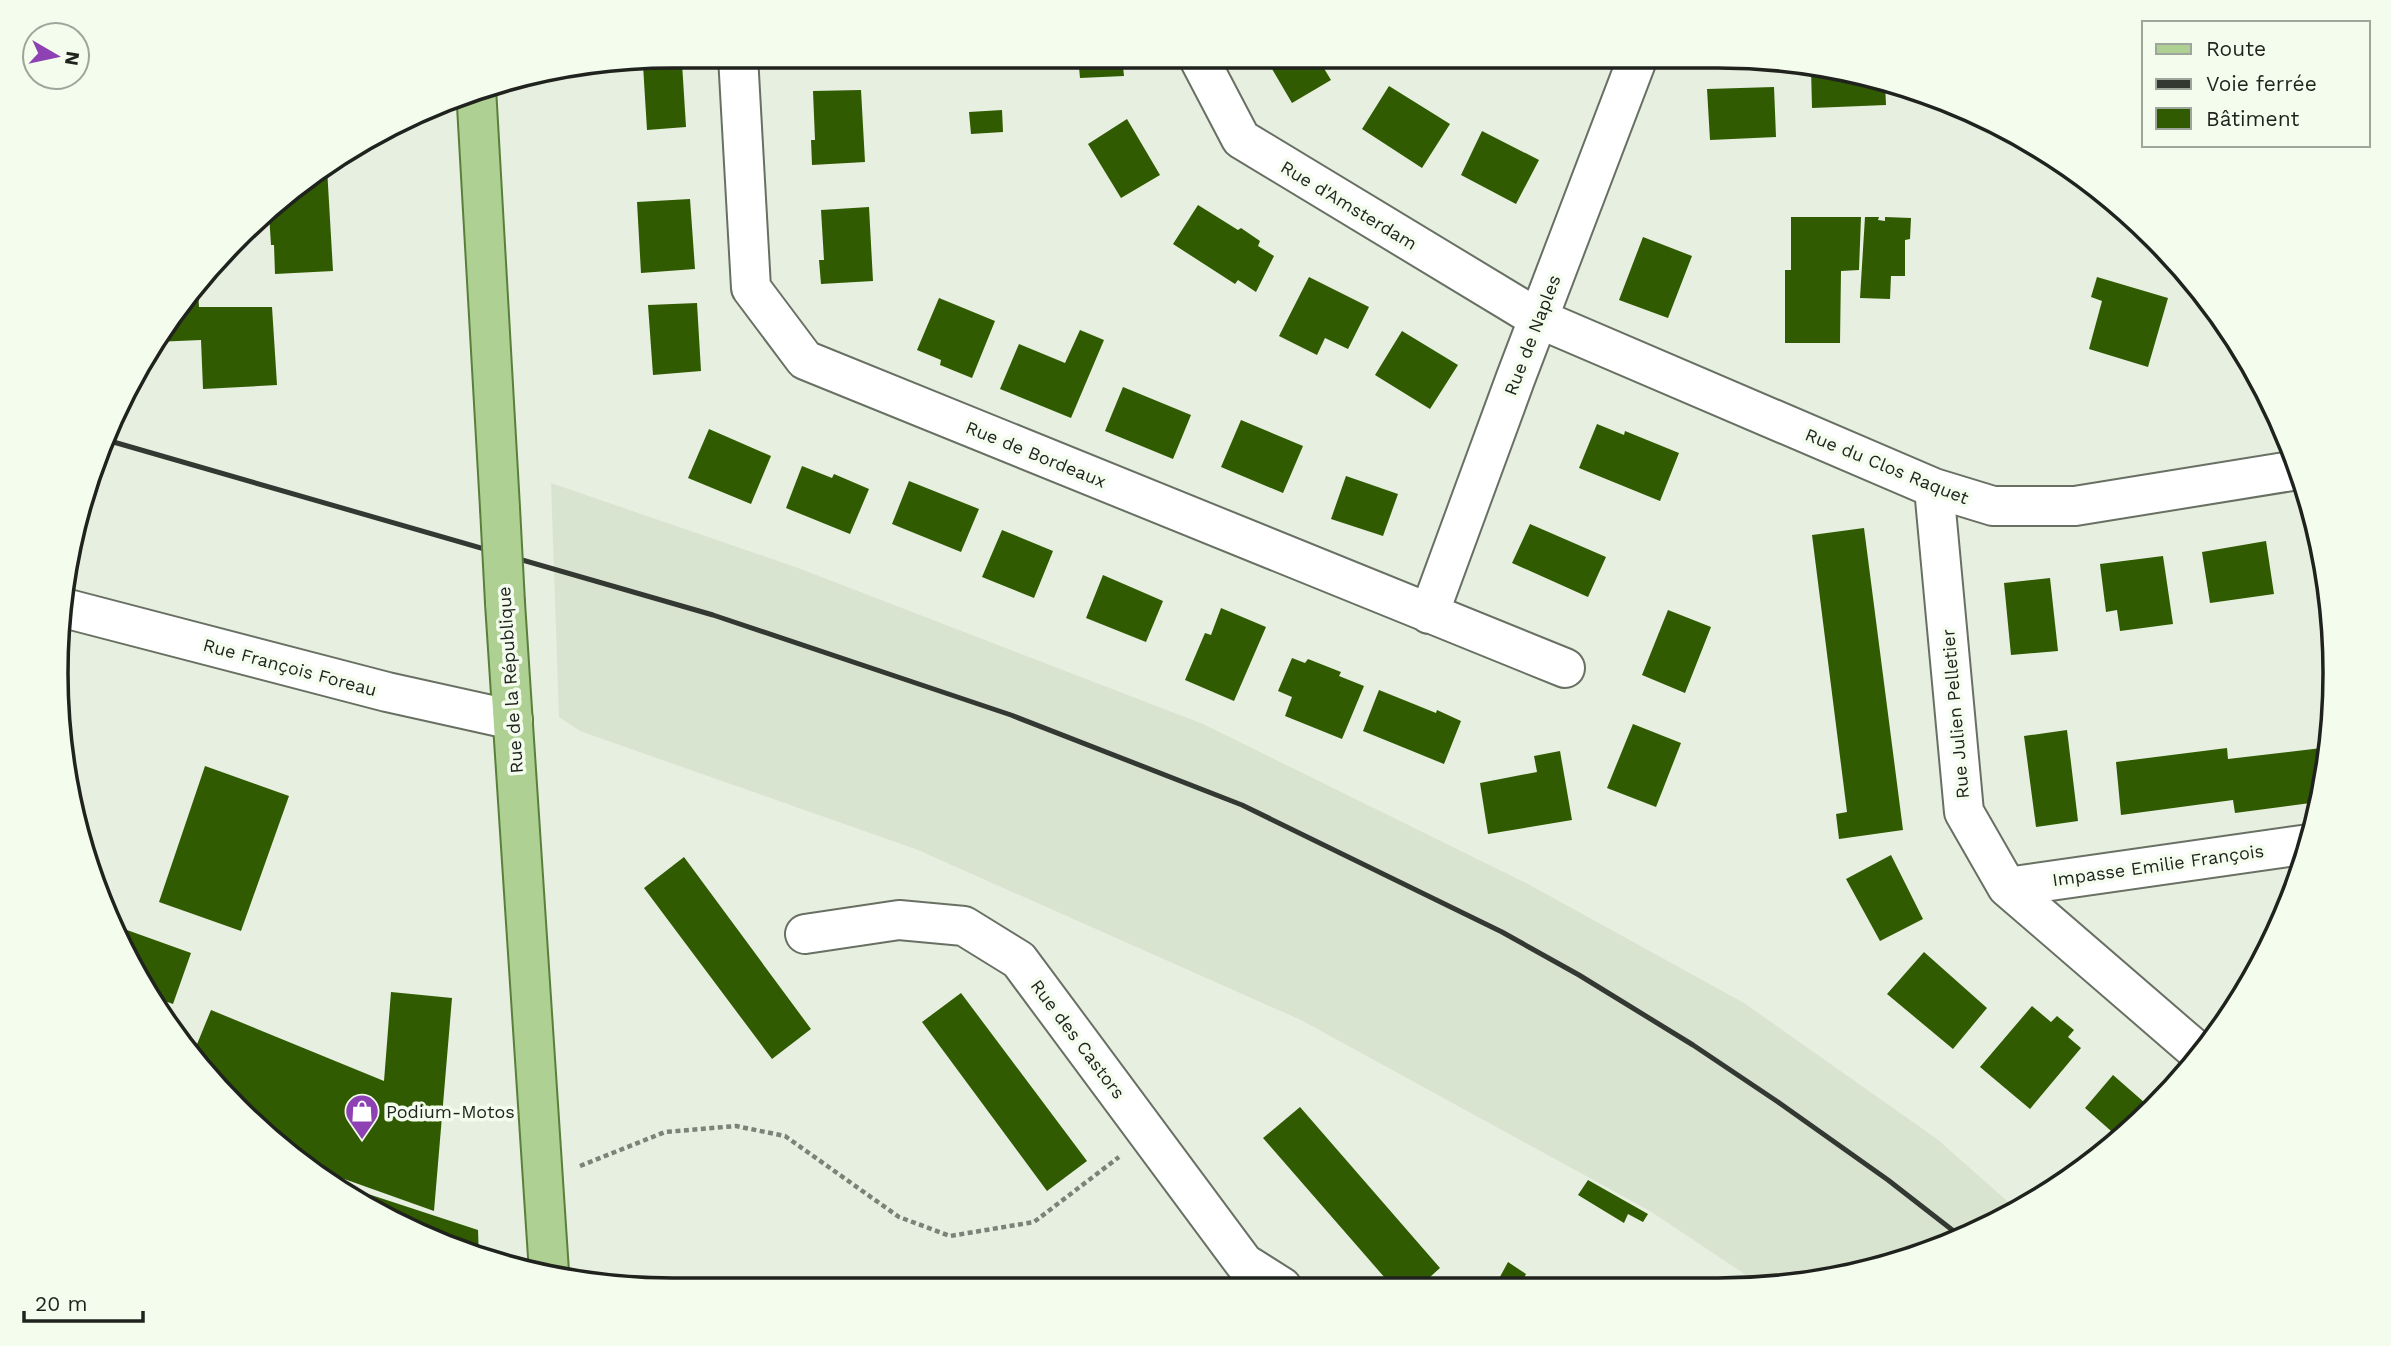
<svg xmlns="http://www.w3.org/2000/svg" width="2391" height="1346" viewBox="0 0 2391 1346" font-family="'Work Sans',sans-serif">
  <style>
    .built { fill: #d8e4cf }
    .building { fill: #315b00 }
    .lines { fill: none; stroke-linecap: round; stroke-linejoin: round }
    .minor-casing { stroke: #687063; stroke-width: 42 }
    .major-casing { stroke: #597f3a; stroke-width: 42 }
    .path { stroke: #7c8278; stroke-width: 4.5; stroke-dasharray: 5 3.5; stroke-linecap: butt }
    .minor { stroke: #fff; stroke-width: 38 }
    .major { stroke: #aed092; stroke-width: 38 }
    .rail { stroke: #343832; stroke-width: 5 }
    .major-bridge-casing { stroke: #597f3a; stroke-width: 42; stroke-linecap: butt }
    .major-bridge { stroke: #aed092; stroke-width: 38 }
    .labels { text-anchor: middle; dominant-baseline: central; stroke-width: 7; stroke-linejoin: round; paint-order: stroke }
    .street-label { font-size: 18px; fill: #1f221d; stroke: #f3fced }
    .poi-label { font-size: 18px; fill: #1f221d; stroke: #f3fced; text-anchor: start }
    .rim { fill: none; stroke: #1f221d; stroke-width: 3.5 }
  </style>
  <rect width="100%" height="100%" fill="#e6efe0"/>
  <!-- built -->
  <path class="built" d="M551 483 798 568 1203 724 1528 884 1744 1003 1937 1139 2015 1208 1917 1257 1798 1285H1761L1650 1211 1301 1020 918 850 580 731 559 717Z"/>
  <!-- building -->
  <path class="building" d="M1078 56 1122 57 1124 76 1080 78Z
    M1265 57H1317L1331 80 1292 103Z
    M682 63 686 127 647 130 643 65Z
    M1811 68 1885 83 1886 105 1812 108Z
    M1389 86 1450 124 1422 168 1362 129Z
    M1774 87 1776 137 1710 140 1707 89Z
    M861 90 865 162 812 165 811 140H815L813 91Z
    M1922 91 1944 101 1923 103Z
    M1002 110 1003 132 971 134 969 112Z
    M1127 119 1160 175 1121 198 1088 144Z
    M1482 131 1539 160 1516 204 1461 175Z
    M327 168 333 271 275 274 274 245H271L269 214 298 183Z
    M690 199 695 269 641 273 637 202Z
    M1198 205 1238 230 1241 228 1260 241 1258 246 1274 256 1256 292 1238 280 1235 284 1173 244Z
    M869 207 873 281 821 284 819 260H824L821 210Z
    M1791 217H1861L1859 270 1841 271 1840 343H1785V270H1791Z
    M1865 217H1879L1878 220 1885 221V217L1911 218 1910 239 1905 240V276H1891L1890 299 1860 298Z
    M1643 237 1692 256 1668 318 1619 300Z
    M1309 277 1369 307 1348 349 1325 338 1317 355 1279 336Z
    M2097 277 2168 298 2148 367 2089 349 2102 301 2091 297Z
    M198 289 199 307H272L277 385 203 389 201 340 154 342 160 330Z
    M939 298 995 321 972 378 940 365 941 360 917 350Z
    M697 303 701 371 653 375 648 305Z
    M1080 330 1104 340 1071 418 1000 389 1019 344 1065 363Z
    M1402 331 1458 365 1430 409 1375 375Z
    M1123 387 1191 415 1173 459 1105 431Z
    M1241 420 1303 446 1283 493 1221 467Z
    M1597 424 1624 435 1625 431 1679 453 1660 501 1579 468Z
    M709 429 771 456 751 504 688 478Z
    M802 466 832 478 834 474 869 489 850 534 786 508Z
    M1346 476 1398 494 1383 536 1331 519Z
    M909 481 979 509 961 552 892 524Z
    M1530 524 1606 557 1588 597 1512 563Z
    M1864 528 1903 830 1839 839 1836 814 1847 812 1812 535Z
    M1002 530 1053 551 1034 598 982 577Z
    M2266 541 2274 594 2210 603 2202 552Z
    M2163 556 2173 624 2120 631 2117 610 2106 612 2100 564Z
    M1103 575 1163 601 1146 642 1086 618Z
    M2050 578 2058 651 2011 655 2004 583Z
    M1221 608 1266 627 1234 701 1185 680 1205 633 1211 635Z
    M1668 610 1711 627 1685 693 1642 675Z
    M1292 658 1305 663 1308 659 1341 672 1339 676 1364 686 1342 739 1285 716 1292 697 1278 691Z
    M1379 690 1436 713 1437 710 1461 721 1444 764 1363 731Z
    M1633 724 1681 743 1656 807 1607 788Z
    M2067 730 2078 821 2036 827 2024 736Z
    M2330 747 2318 802 2235 813 2233 800 2121 815 2116 762 2227 748 2228 759Z
    M1560 751 1572 820 1488 834 1480 783 1537 772 1534 756Z
    M205 766 289 796 241 931 159 902Z
    M1891 855 1923 919 1880 941 1846 879Z
    M684 857 811 1029 772 1059 644 888Z
    M113 925 191 953 173 1004 159 999Z
    M1924 952 1987 1008 1953 1049 1887 994Z
    M391 992 452 998 434 1211 319 1170 209 1080 193 1054 211 1010 384 1081Z
    M961 993 1087 1161 1047 1191 922 1022Z
    M2032 1006 2051 1022 2057 1016 2074 1030 2068 1037 2081 1048 2030 1109 1980 1067Z
    M2113 1075 2153 1110 2119 1138 2085 1108Z
    M1300 1107 1440 1268 1420 1286H1392L1263 1138Z
    M1588 1180 1648 1214 1643 1222 1628 1214 1624 1223 1578 1195Z
    M356 1190 478 1230 479 1258 364 1207 353 1198Z
    M1508 1262 1526 1274 1520 1286H1495Z"/>
  <g class="lines">
    <!-- minor casing -->
    <g class="minor-casing">
      <path id="minor" d="M738 56 751 288 805 360 1565 668
        M1198 57 1241 139 1537 318 1934 488 1993 506H2075L2298 470
        M1934 488 1964 812 2007 887 2198 1052
        M68 609 387 692 513 720
        M1429 614 1516 377 1638 57
        M2007 887 2309 844
        M805 934 899 920 964 926 1019 960 1244 1263 1282 1287"/>
    </g>
    <!-- major casing -->
    <g class="major-casing">
      <path id="major" d="M476 88 500 508
        M505 603 549 1272"/>
    </g>
    <!-- path -->
    <path class="path" d="M580 1166 665 1132 736 1126 785 1136 899 1217 950 1236 1034 1222 1119 1157"/>
    <!-- minor -->
    <use href="#minor" class="minor"/>
    <!-- major -->
    <use href="#major" class="major"/>
    <!-- rail -->
    <path class="rail" d="M110 441 713 615 1011 715 1242 805 1502 932 1579 975 1693 1045 1778 1102 1888 1180 1960 1236"/>
    <!-- major-bridge casing -->
    <g class="major-bridge-casing">
      <path id="major-bridge" d="M500 508 505 603"/>
    </g>
    <!-- major-bridge -->
    <use href="#major-bridge" class="major-bridge"/>
  </g>
  <!-- icons -->
  <defs>
    <g id="shop-pin" transform="scale(1.75)"><path d="M0 17L-7.5 6A9.5 9.5 0 1 1 7.5 6Z" fill="#8d41b2" stroke="#f3fced"/><path d="M-5-2.5h2.3a2.7 3.5 0 0 1 5.4 0H5L5.5 6h-11ZM-1.5-2.5h3a1.5 2.3 0 0 0-3 0Z" fill="#fff"/></g>
  </defs>
  <g fill-rule="evenodd">
    <use href="#shop-pin" x="362" y="1111"/>
  </g>
  <g class="labels">
    <!-- street labels -->
    <g class="street-label">
      <text transform="translate(1349 205) rotate(31)">Rue d'Amsterdam</text>
      <text transform="translate(1532 335) rotate(-69)">Rue de Naples</text>
      <text transform="translate(1036 454) rotate(22)">Rue de Bordeaux</text>
      <text transform="translate(1887 466) rotate(22)">Rue du Clos Raquet</text>
      <text transform="translate(290 667) rotate(15)">Rue François Foreau</text>
      <text transform="translate(510 680) rotate(-94)">Rue de la République</text>
      <text transform="translate(1955 714) rotate(-95)">Rue Julien Pelletier</text>
      <text transform="translate(2158 865) rotate(-8)">Impasse Emilie François</text>
      <text transform="translate(1078 1039) rotate(53)">Rue des Castors</text>
    </g>
    <!-- poi labels -->
    <g class="poi-label">
      <text x="386" y="1111">Podium-Motos</text>
    </g>
  </g>
  <!-- crop -->
  <path d="M0 0H2391V1346H0ZM673 68H1718A605 605 0 0 1 2323 673V673A605 605 0 0 1 1718 1278H673A605 605 0 0 1 68 673V673A605 605 0 0 1 673 68Z" fill="#f3fced" fill-rule="evenodd"/>
  <path class="rim" d="M673 68H1718A605 605 0 0 1 2323 673V673A605 605 0 0 1 1718 1278H673A605 605 0 0 1 68 673V673A605 605 0 0 1 673 68Z"/>
  <!-- legend -->
  <rect x="2142" y="21" width="228" height="126" fill="#f3fced" stroke="#9ea59a" stroke-width="2"/>
  <rect x="2156" y="44" width="35" height="10" fill="#aed092" stroke="#9ea59a" stroke-width="2"/>
  <text x="2206" y="56" font-size="21" fill="#1f221d">Route</text>
  <rect x="2156" y="79" width="35" height="10" fill="#343832" stroke="#9ea59a" stroke-width="2"/>
  <text x="2206" y="91" font-size="21" fill="#1f221d">Voie ferrée</text>
  <rect x="2156" y="108" width="35" height="21" fill="#315b00" stroke="#9ea59a" stroke-width="2"/>
  <text x="2206" y="126" font-size="21" fill="#1f221d">Bâtiment</text>
  <!-- north arrow -->
  <g transform="translate(56 56) rotate(99)"><circle r="33" fill="#f3fced" stroke="#9ea59a" stroke-width="2"/>
  <path d="M0-5L12 26L0 18L-12 26Z" fill="#8d41b2"/>
  <text y="-10" font-size="19" font-weight="bold" text-anchor="middle" fill="#1f221d">N</text>
  </g>
  <!-- scale -->
  <path d="M24 1311v10h119v-10" fill="none" stroke="#1f221d" stroke-width="3.5"/>
  <text x="35" y="1311" font-size="21" fill="#1f221d" stroke="#f3fced" stroke-width="5" paint-order="stroke">20 m</text>
</svg>
